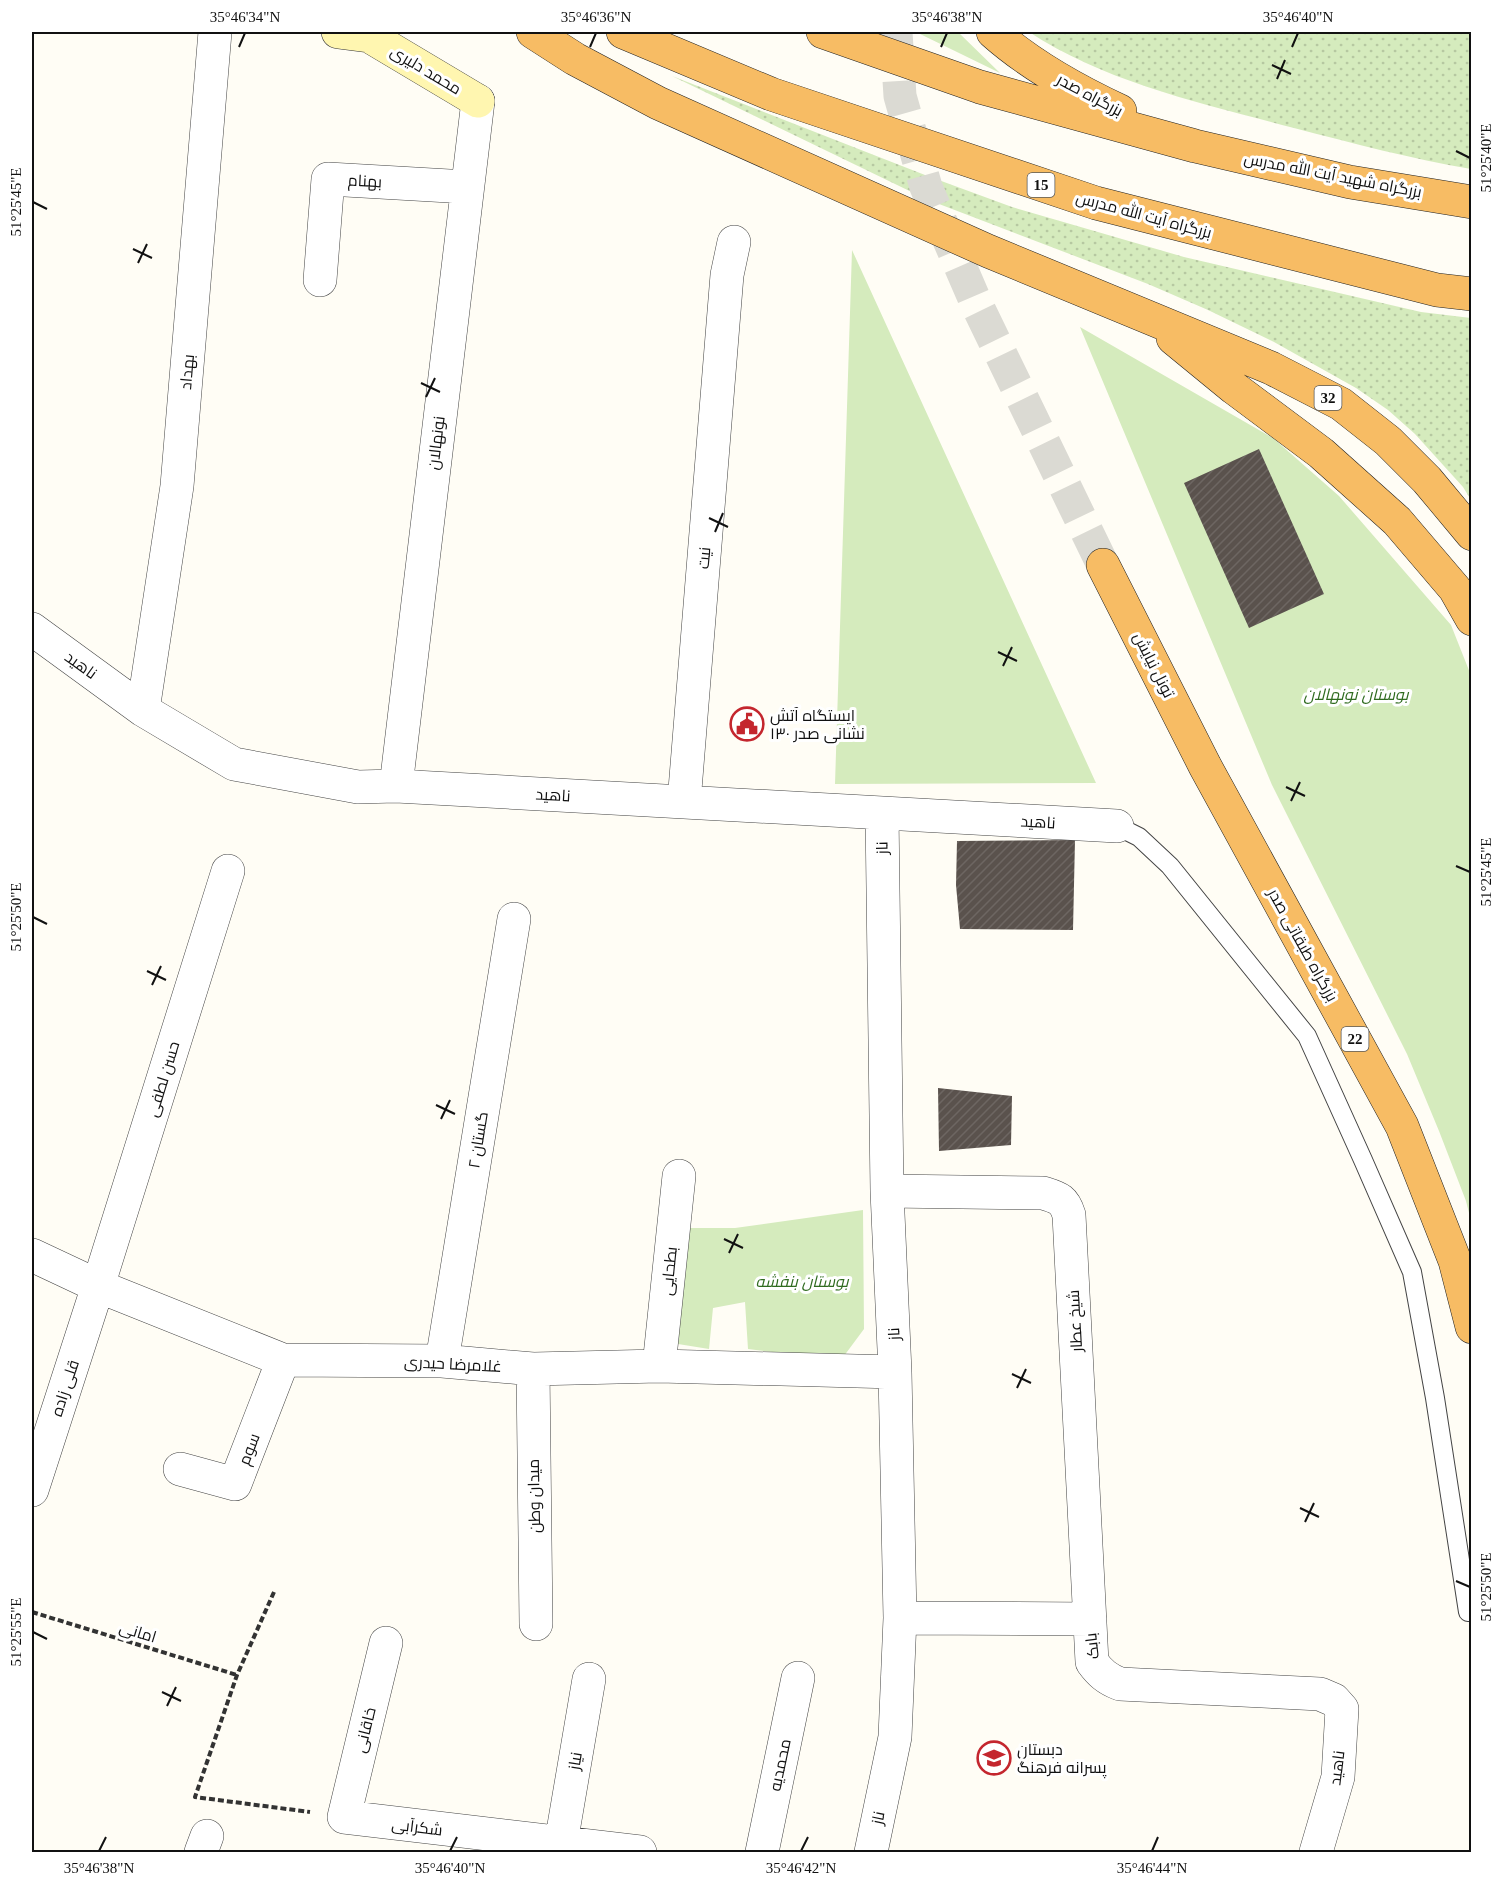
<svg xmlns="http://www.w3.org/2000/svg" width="1503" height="1884" viewBox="0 0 1503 1884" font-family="'Times New Roman',Cairo,serif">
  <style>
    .grass { fill: url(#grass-dots) }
    .park { fill: #d5ebbd }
    .building { fill: url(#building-hatch) }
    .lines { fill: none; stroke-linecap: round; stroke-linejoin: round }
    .trunk-tunnel { stroke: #dbdad3; stroke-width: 33; stroke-dasharray: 33 16; stroke-linecap: butt }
    .service-casing { stroke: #444; stroke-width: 20 }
    .minor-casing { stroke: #444; stroke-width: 34 }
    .secondary-casing { stroke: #333; stroke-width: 34 }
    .trunk-casing { stroke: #222; stroke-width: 34 }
    .path { stroke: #333; stroke-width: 4; stroke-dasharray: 6 3; stroke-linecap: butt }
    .service { stroke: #fff; stroke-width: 18 }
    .minor { stroke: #fff; stroke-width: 33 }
    .secondary { stroke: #fff6b0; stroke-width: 33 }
    .trunk { stroke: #f7bc64; stroke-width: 33 }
    .ticks { fill: none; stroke: #111; stroke-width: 2 }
    .labels { text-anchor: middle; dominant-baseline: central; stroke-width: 6; stroke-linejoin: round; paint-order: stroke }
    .shield { fill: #fff; stroke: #585858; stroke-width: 1.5 }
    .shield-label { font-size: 15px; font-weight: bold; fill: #111 }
    .street-label { font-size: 16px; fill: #111; stroke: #fff }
    .park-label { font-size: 16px; font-style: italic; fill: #2f6b1f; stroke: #fff }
    .poi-label { font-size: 16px; fill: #111; stroke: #fff; text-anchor: start }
    .neatline { fill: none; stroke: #111; stroke-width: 2 }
    .ticks-label { font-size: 15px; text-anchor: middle; fill: #111 }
  </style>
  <defs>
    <pattern id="grass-dots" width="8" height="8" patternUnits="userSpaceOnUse" patternTransform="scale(1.5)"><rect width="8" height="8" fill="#d5ebbd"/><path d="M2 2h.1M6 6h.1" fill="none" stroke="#b6c8a1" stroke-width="1.8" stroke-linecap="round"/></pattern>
    <pattern id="building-hatch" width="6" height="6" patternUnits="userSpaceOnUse" patternTransform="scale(1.5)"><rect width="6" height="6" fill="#5a524d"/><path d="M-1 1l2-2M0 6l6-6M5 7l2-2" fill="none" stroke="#6d6662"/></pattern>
  </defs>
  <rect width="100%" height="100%" fill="#fffdf5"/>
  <!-- grass -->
  <path class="grass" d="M1029 32H1471V169C1412 159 1352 143 1294 128 1204 104 1107 83 1029 32Z
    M672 76 925 175 1012 207 1184 257 1421 312 1471 318V500L1463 487 1415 434 1388 410 1356 388 1274 342 1208 310 1148 284 926 199Z"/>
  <!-- park -->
  <path class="park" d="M914 32H958L1000 73 918 33Z
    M852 250 1096 783 835 784Z
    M1080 327 1273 438 1339 496 1451 625 1472 678 1471 1221 1466 1201 1439 1131 1407 1054 1272 785Z
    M863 1210 864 1329 841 1360 748 1349 745 1302 713 1308 709 1349 678 1344 682 1228H735Z"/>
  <!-- building -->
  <path class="building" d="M1259 449 1324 594 1249 628 1184 483Z
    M1075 840 1073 930 960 929 956 885 957 841Z
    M938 1088 1012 1096 1011 1145 939 1151Z"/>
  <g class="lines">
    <!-- trunk-tunnel -->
    <path class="trunk-tunnel" d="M896 32 900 96 926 187 977 305 1103 565"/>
    <!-- service casing -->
    <g class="service-casing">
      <path id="service" d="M1117 826 1139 837 1170 866 1307 1036 1363 1160 1412 1272 1435 1398 1468 1612"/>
    </g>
    <!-- minor casing -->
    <g class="minor-casing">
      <path id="minor" d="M320 280 328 179 467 187
        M32 629 143 710 234 764 358 787 396 786 1117 826
        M143 710 177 486 215 32
        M396 786 478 101
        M684 802 727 275 734 242
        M887 1191 1043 1193C1059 1198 1064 1199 1069 1215L1092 1662C1100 1673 1107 1679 1120 1684L1320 1694 1334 1700 1342 1709 1338 1777 1316 1852
        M32 1255 98 1286 283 1360 442 1361 533 1369 659 1366 895 1372
        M442 1361 514 919
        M659 1366 679 1176
        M533 1369 536 1624
        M180 1469 235 1484 283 1360
        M32 1490 98 1286 228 871
        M900 1618 1090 1619
        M386 1643 344 1817 640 1852
        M561 1843 589 1679
        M201 1852 207 1836
        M762 1852 798 1678
        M871 1852 895 1737 900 1618 895 1372 887 1191 882 813"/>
    </g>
    <!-- secondary casing -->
    <g class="secondary-casing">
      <path id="secondary" d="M338 32 369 36 478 101"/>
    </g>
    <!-- trunk casing -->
    <g class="trunk-casing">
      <path id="trunk" d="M533 32 575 59 658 103 988 251 1271 368 1341 404 1388 441 1427 480 1472 534
        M623 32 771 94 1096 203 1437 290 1472 294
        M823 32 980 87 1195 146 1350 182 1472 202
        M993 32C1030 65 1075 90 1120 111
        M1173 338 1234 388 1321 453 1397 521 1455 589 1472 619
        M1103 565 1205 766 1402 1126 1455 1261 1472 1327"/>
    </g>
    <!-- path -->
    <path class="path" d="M274 1592 237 1675 195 1797 310 1812
      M32 1612 237 1675"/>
    <!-- service -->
    <use href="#service" class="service"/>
    <!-- minor -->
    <use href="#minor" class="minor"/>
    <!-- secondary -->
    <use href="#secondary" class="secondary"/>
    <!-- trunk -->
    <use href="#trunk" class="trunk"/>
  </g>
  <!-- ticks -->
  <path class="ticks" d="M239 47 245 33M590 47 596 33M941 47 947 33M1292 47 1298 33M1272 65 1291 74M1277 79 1285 60M1456 151 1470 158M33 202 47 209M133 249 152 258M138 263 147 244M421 383 440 392M426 397 435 378M709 518 728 527M715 532 723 513M998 652 1017 661M1003 666 1012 647M1286 787 1305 796M1291 801 1300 782M1456 866 1470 872M33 917 47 924M147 971 166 980M152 985 161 966M436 1105 455 1114M441 1119 450 1100M724 1239 743 1248M729 1253 738 1234M1012 1374 1031 1383M1017 1388 1026 1369M1300 1508 1319 1517M1305 1522 1314 1503M1456 1581 1470 1587M33 1632 47 1639M162 1692 181 1701M167 1706 176 1687M99 1851 106 1837M450 1851 457 1837M801 1851 808 1837M1152 1851 1158 1837"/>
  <!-- icons -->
  <defs>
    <g id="civic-ring" transform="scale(1.725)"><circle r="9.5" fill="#fff" stroke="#c4262e" stroke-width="1.5"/><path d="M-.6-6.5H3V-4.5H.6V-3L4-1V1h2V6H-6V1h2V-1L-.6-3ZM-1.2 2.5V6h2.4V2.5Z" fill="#c4262e"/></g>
    <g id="school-ring" transform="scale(1.725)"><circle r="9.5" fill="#fff" stroke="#c4262e" stroke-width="1.5"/><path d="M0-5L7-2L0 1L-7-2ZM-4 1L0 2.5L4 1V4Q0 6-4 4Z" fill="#c4262e"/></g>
  </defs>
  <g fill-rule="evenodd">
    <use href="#civic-ring" x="747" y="724"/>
    <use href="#school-ring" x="994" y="1758"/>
  </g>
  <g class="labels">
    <!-- shield labels -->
    <g class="shield">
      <rect x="1027.5" y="173" width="27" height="24" rx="4.5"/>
      <rect x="1314.5" y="386" width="27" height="24" rx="4.5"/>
      <rect x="1341.5" y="1027" width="27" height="24" rx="4.5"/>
    </g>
    <g class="shield-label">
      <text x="1041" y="185">15</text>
      <text x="1328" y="398">32</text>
      <text x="1355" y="1039">22</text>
    </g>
    <!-- street labels -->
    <g class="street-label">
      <text transform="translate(426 70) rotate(31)">محمد دلیری</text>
      <text transform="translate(1090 95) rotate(28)">بزرگراه صدر</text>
      <text transform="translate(1333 175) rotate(11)">بزرگراه شهید آیت الله مدرس</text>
      <text transform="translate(365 181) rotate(3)">بهنام</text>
      <text transform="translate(1144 215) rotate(15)">بزرگراه آیت الله مدرس</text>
      <text transform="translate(187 372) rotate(-85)">بهداد</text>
      <text transform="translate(436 443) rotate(-83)">نونهالان</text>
      <text transform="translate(704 558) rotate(-85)">نیت</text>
      <text transform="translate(81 665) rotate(36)">ناهید</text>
      <text transform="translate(1154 665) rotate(63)">تونل نیایش</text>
      <text transform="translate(553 795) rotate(3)">ناهید</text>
      <text transform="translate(1038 822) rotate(3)">ناهید</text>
      <text transform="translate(882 848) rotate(-91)">ناز</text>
      <text transform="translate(1303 945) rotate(61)">بزرگراه طبقاتی صدر</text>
      <text transform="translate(163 1079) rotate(-73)">حسن لطفی</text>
      <text transform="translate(478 1140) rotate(-81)">گستان ۲</text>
      <text transform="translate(669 1271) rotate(-84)">بطحایی</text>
      <text transform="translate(1075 1321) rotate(-93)">شیخ عطار</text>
      <text transform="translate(894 1334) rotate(-93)">ناز</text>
      <text transform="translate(453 1364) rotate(3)">غلامرضا حیدری</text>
      <text transform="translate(65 1388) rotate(-72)">قلی زاده</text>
      <text transform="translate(249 1449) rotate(-69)">سوم</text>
      <text transform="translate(534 1496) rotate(-91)">میدان وطن</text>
      <text transform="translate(138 1632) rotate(17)">امانی</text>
      <text transform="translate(1092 1646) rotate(-97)">بابک</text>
      <text transform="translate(365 1730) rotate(-76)">خاقانی</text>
      <text transform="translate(575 1761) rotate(-81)">نیاز</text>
      <text transform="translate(780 1765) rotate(-78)">محمدیه</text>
      <text transform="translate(1337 1768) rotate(-83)">ناهید</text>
      <text transform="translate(878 1818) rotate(-78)">ناز</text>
      <text transform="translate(417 1827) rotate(7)">شکرآبی</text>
    </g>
    <!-- park labels -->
    <g class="park-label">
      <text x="1356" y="694">بوستان نونهالان</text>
      <text x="802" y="1281">بوستان بنفشه</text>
    </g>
    <!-- poi labels -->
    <g class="poi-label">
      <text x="770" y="715">ایستگاه آتش<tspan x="770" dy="18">نشانی صدر ۱۳۰</tspan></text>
      <text x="1017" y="1749">دبستان<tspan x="1017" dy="18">پسرانه فرهنگ</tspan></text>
    </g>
  </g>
  <!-- border -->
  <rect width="1503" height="1884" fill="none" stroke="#ffffff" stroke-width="66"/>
  <rect x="33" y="33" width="1437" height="1818" class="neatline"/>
  <g class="ticks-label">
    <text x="245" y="22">35°46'34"N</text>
    <text x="596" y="22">35°46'36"N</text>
    <text x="947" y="22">35°46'38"N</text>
    <text x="1298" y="22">35°46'40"N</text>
    <text transform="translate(1486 158) rotate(-90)" y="5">51°25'40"E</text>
    <text transform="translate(16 202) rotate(-90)" y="5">51°25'45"E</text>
    <text transform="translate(1486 872) rotate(-90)" y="5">51°25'45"E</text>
    <text transform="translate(16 917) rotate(-90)" y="5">51°25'50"E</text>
    <text transform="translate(1486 1587) rotate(-90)" y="5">51°25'50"E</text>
    <text transform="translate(16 1632) rotate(-90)" y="5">51°25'55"E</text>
    <text x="99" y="1873">35°46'38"N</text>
    <text x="450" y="1873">35°46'40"N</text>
    <text x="801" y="1873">35°46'42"N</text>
    <text x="1152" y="1873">35°46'44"N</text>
  </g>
</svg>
